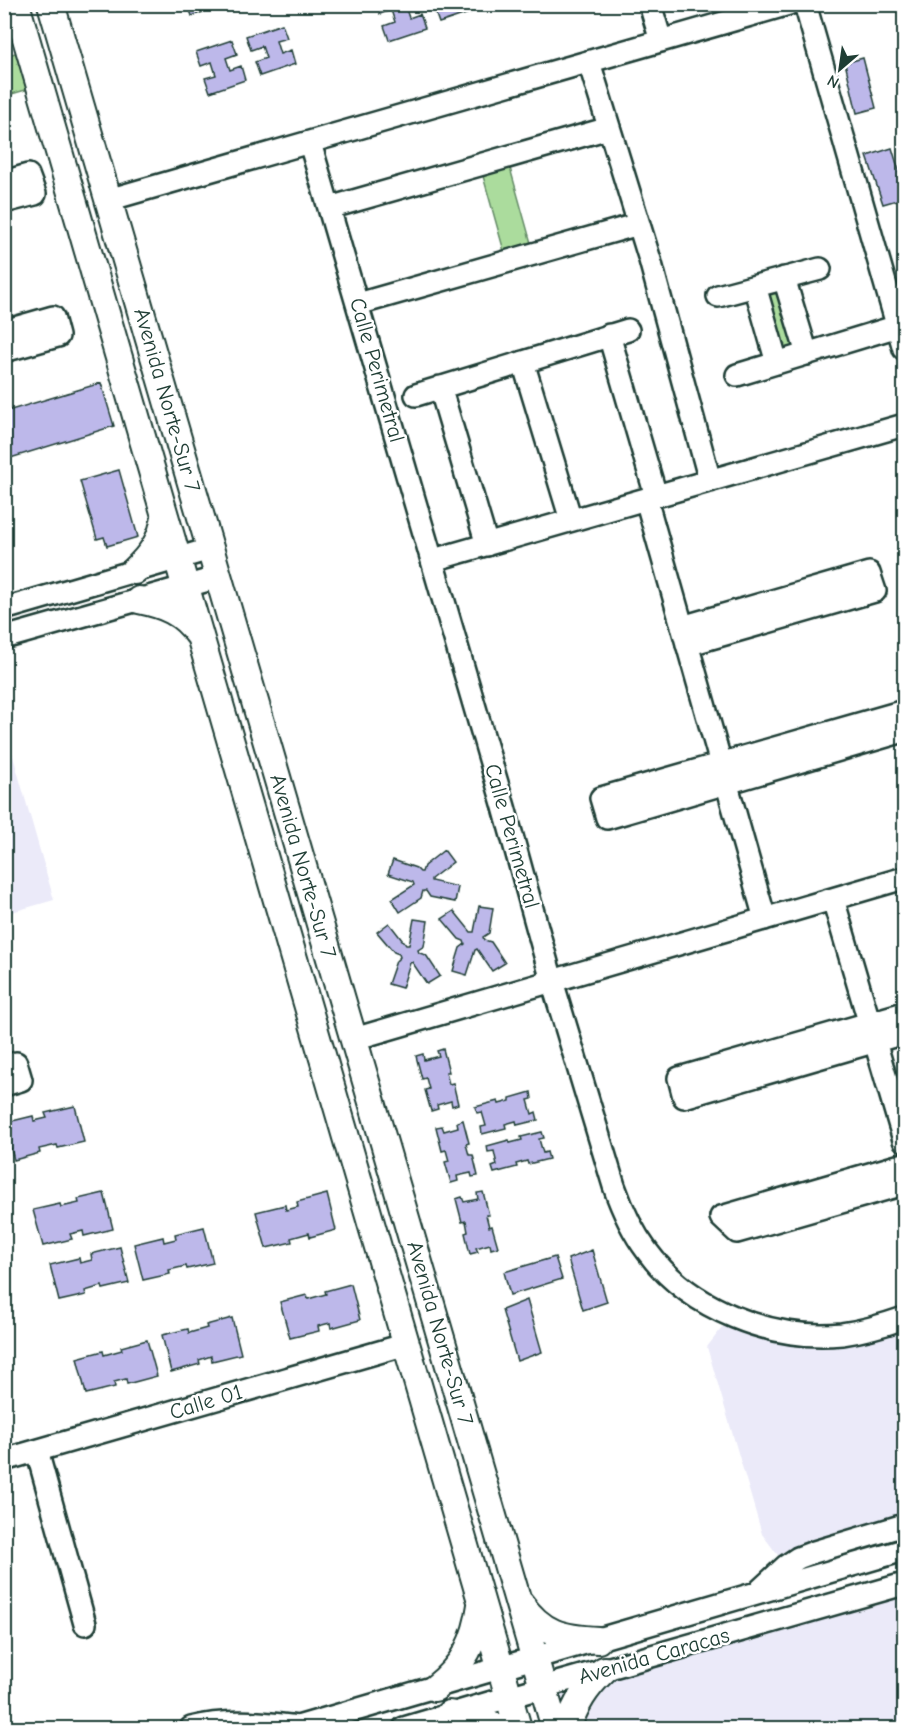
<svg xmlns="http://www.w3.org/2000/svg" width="909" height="1733" viewBox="0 0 909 1733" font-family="'Comic Neue',sans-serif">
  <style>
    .built { fill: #ebeaf9 }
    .green { fill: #abdc9d; stroke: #658c68; stroke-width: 1.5 }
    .building { fill: #bdb8ea; stroke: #1f3d34; stroke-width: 1.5 }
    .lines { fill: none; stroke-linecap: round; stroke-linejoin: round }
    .minor-casing { stroke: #1f3d34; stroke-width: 26 }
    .major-casing { stroke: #1f3d34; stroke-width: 30 }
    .minor { stroke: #fff; stroke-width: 21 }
    .major { stroke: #fff; stroke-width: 26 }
    .labels { text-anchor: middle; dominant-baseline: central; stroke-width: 5; stroke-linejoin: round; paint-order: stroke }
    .street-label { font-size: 22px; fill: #1f3d34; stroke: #fff }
  </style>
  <rect width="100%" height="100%" fill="#fff"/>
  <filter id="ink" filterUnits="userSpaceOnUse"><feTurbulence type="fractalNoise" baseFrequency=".0167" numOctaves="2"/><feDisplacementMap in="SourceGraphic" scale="12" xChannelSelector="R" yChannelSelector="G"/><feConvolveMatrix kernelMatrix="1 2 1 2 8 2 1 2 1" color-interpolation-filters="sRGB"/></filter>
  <g filter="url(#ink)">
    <!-- built -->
    <path class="built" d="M11 749 54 900 5 914 4 751Z
      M732 1315 793 1333 904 1318V1550L786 1566 762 1534 707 1347Z
      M904 1584V1728H555L543 1687Z"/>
    <!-- green -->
    <path class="green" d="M29 49 39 86 5 96V56Z
      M510 168 531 243 504 251 483 176Z
      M784 278 807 354 777 363 755 286Z"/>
    <!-- building -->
    <path class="building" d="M188 4H224L192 16Z
      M377 4H408L405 6 409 18 420 14 425 28 389 40 384 26 395 22 391 10 380 14Z
      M445 4H472L475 11 439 23 434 9 445 6Z
      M282 24 287 38 276 41 280 54 291 50 295 64 260 76 255 62 266 58 262 46 251 50 246 36Z
      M232 40 237 54 226 58 230 70 241 66 245 80 210 92 205 78 216 75 212 62 201 66 196 52Z
      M863 58 876 108 857 113 845 63Z
      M892 148 904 187V198L883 204 867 156Z
      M101 383 114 426 4 460V412Z
      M119 470 138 537 107 546 104 537 97 539 80 481Z
      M444 850 453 862 431 879V881L458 887 455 902 430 897 426 891H423L421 898 400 912 392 899 414 885 413 882 388 874 393 860 416 868 420 872H422L424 866Z
      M479 906 493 908 489 933 483 937 484 940 491 942 505 963 492 971 477 949 475 950 467 975 453 971 460 948 465 944 464 941 459 939 442 919 454 911 471 932H474Z
      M414 919 428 921 424 946 418 950 419 953 426 955 440 976 427 984 412 962 410 963 402 988 388 984 396 961 400 957 399 954 394 952 377 932 389 923 406 945H409Z
      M443 1049 449 1072H446L449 1084 453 1083 458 1104 452 1106 451 1101 437 1105 438 1109 431 1111 425 1090 429 1089 426 1078 422 1079 416 1056 423 1054 424 1060 439 1056 437 1051Z
      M531 1092 532 1099 528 1100 532 1114 536 1112 538 1120 517 1125 516 1121 505 1124 506 1128 482 1134 481 1127 486 1126 482 1112 477 1113 475 1107 498 1101 499 1104 510 1101V1098Z
      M75 1106 84 1142 58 1148 57 1145 39 1149 40 1153 14 1160 4 1123 33 1116 34 1121 47 1118 45 1113Z
      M463 1120 469 1143 466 1144 469 1155H473L478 1176 472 1177 471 1173 457 1176 458 1181 451 1183 445 1162 449 1161 446 1150 442 1151 436 1127 442 1126 444 1131 458 1127 457 1122Z
      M542 1132 544 1138 539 1139 543 1153 547 1152 549 1159 528 1164 527 1161 516 1164 517 1167 494 1173 492 1167 497 1165 494 1151 488 1152 487 1146 509 1140 510 1143 522 1140 521 1137Z
      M483 1192 489 1215H486L489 1227 492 1226 498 1247 491 1249 490 1244 476 1248 478 1252 470 1254 465 1233 468 1232 466 1221 462 1222 456 1199 462 1197 464 1202 478 1199 477 1193Z
      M104 1193 113 1229 84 1236 83 1231 70 1234 72 1239 43 1246 33 1210 60 1204 61 1207 79 1203 78 1199Z
      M327 1194 336 1230 310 1237 309 1233 291 1238 292 1242 266 1248 256 1212 285 1205 286 1210 298 1207 297 1202Z
      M204 1227 213 1263 187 1269 186 1266 169 1270 170 1274 143 1280 134 1244 163 1237 164 1242 176 1239 175 1234Z
      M120 1247 129 1283 103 1289 102 1286 85 1291 86 1295 59 1301 50 1265 79 1258 80 1263 92 1260 91 1254Z
      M592 1250 607 1302 583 1310 568 1259Z
      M555 1257 562 1279 510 1295 504 1272Z
      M351 1284 360 1320 331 1328 330 1323 318 1326 319 1331 290 1338 280 1302 307 1295 308 1299 326 1294 325 1291Z
      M527 1300 542 1352 517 1361 502 1310Z
      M232 1318 241 1354 212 1361 211 1356 199 1360 200 1364 171 1372 162 1335 188 1329 189 1333 207 1328 206 1325Z
      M147 1340 157 1376 127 1384 126 1379 114 1382 115 1387 86 1394 77 1358 103 1351 104 1355 122 1350 121 1347Z"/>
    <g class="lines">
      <!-- minor casing -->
      <g class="minor-casing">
        <path id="minor" d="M650 4 661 41
          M805 4 904 349
          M589 62 650 260 710 481
          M310 143 504 807 552 981 614 1186C622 1209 632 1231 647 1251 689 1309 772 1341 842 1334 864 1331 884 1325 904 1318
          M4 182 28 175 35 194 4 202
          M108 200 789 4
          M329 208 609 128
          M784 278 807 354
          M755 286 777 363
          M718 296 820 269
          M358 304 639 224
          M4 331 53 317 58 336 4 351
          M609 335 656 496
          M523 362 571 520
          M737 375 898 326
          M440 387 487 545
          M416 395 628 330
          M646 499 765 919
          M433 560 904 425
          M4 609 210 549
          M682 627 869 573 875 591 687 645
          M4 638 219 577
          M904 711 601 798 607 818 904 731
          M833 899 904 1140
          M904 1013 679 1078 684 1097 904 1033
          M354 1039 904 878
          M4 1067 16 1063 21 1080 4 1085
          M904 1164 721 1217 737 1232 904 1184
          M37 1451 85 1624
          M4 1460 407 1344
          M760 1590 786 1566 798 1558 814 1552 904 1525
          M191 1728C229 1718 262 1723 300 1727
          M294 1728 904 1550
          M404 1728 543 1687 904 1584"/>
      </g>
      <!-- major casing -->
      <g class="major-casing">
        <path id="major" d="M16 4 518 1728
          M51 4 555 1728
          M134 571C151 555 162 540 165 516
          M139 600C164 605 183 612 198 634
          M521 1604C542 1634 562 1638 598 1640
          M435 1688C464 1665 476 1641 481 1605
          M449 1714 482 1720 499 1728
          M567 1728C576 1704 585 1688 604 1670"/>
      </g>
      <!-- minor -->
      <use href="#minor" class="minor"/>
      <!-- major -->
      <use href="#major" class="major"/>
    </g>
  </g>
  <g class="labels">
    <!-- street labels -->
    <g class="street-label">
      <text transform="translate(377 370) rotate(74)">Calle Perimetral</text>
      <text transform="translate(167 400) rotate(74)">Avenida Norte-Sur 7</text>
      <text transform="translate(512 836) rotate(74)">Calle Perimetral</text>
      <text transform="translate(303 866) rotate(74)">Avenida Norte-Sur 7</text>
      <text transform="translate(440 1333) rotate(74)">Avenida Norte-Sur 7</text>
      <text transform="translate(206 1402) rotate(-17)">Calle 01</text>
      <text transform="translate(654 1656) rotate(-16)">Avenida Caracas</text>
    </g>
  </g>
  <!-- margin -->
  <rect width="909" height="1733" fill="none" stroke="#fff" stroke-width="24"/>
  <rect x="12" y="12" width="885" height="1709" fill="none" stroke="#1f3d34" stroke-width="2" filter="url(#ink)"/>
  <!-- north arrow -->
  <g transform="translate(840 69) rotate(209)" stroke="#ffffff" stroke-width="4.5" paint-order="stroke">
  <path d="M0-4.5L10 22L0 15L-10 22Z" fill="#1f3d34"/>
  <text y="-9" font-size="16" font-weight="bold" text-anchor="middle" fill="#1f3d34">N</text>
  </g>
</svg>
